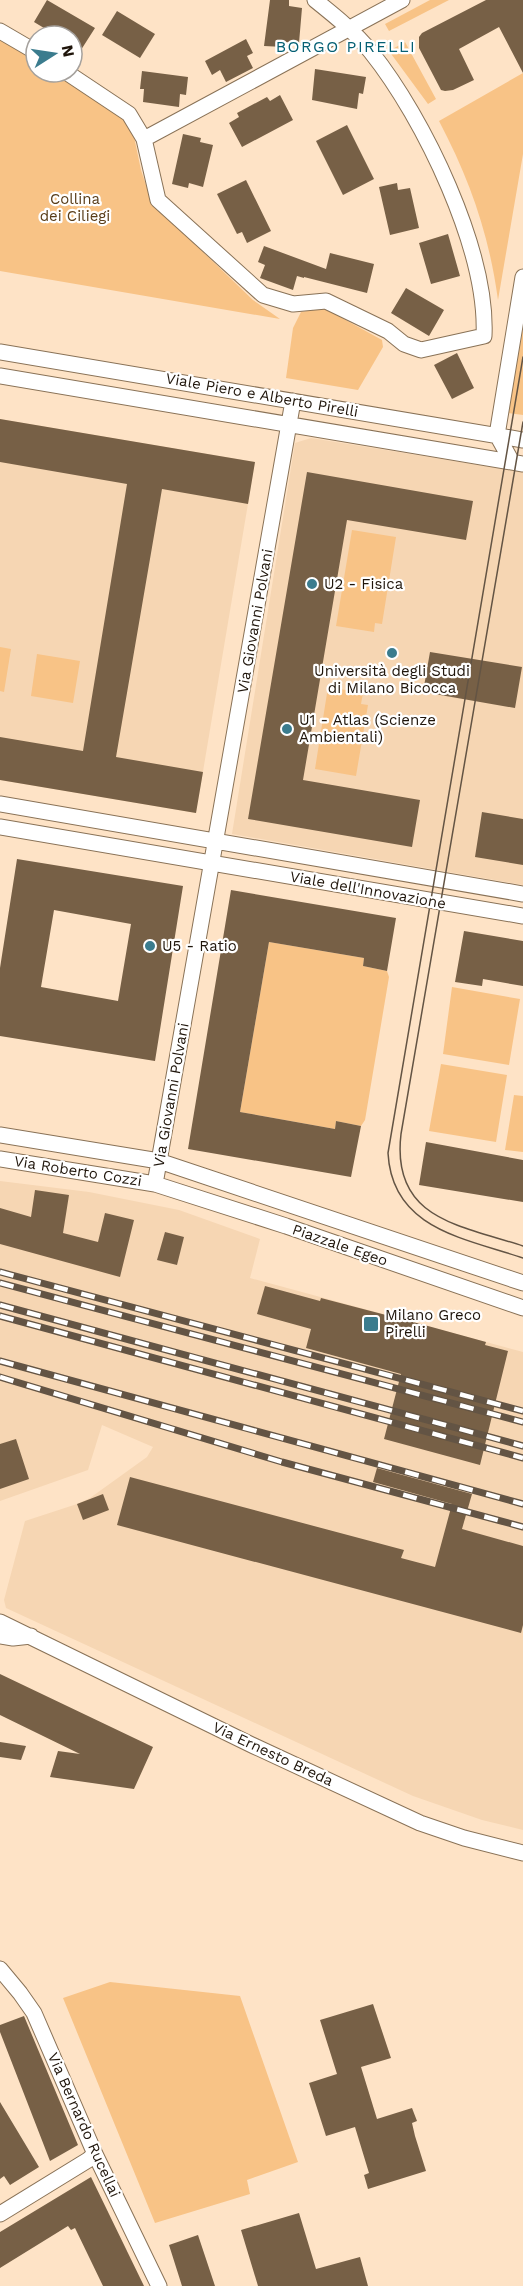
<svg xmlns="http://www.w3.org/2000/svg" width="523" height="2286" viewBox="0 0 523 2286" font-family="'Work Sans',sans-serif">
  <style>
    .built { fill: #f6d6b3 }
    .green { fill: #f8c386 }
    .building { fill: #776046; fill-rule: evenodd }
    .lines { fill: none; stroke-linecap: round; stroke-linejoin: round }
    .street-casing { stroke: #897257; stroke-width: 17 }
    .street { stroke: #fff; stroke-width: 15 }
    .tram { stroke: #635444; stroke-width: 1.5 }
    .rail-casing { stroke: #635444; stroke-width: 7 }
    .rail { stroke: #fff; stroke-width: 4.5; stroke-dasharray: 14; stroke-linecap: butt }
    .poi-dot { fill: #3b7c8e; stroke: #fff; stroke-width: 2 }
    .labels { text-anchor: middle; dominant-baseline: central; stroke-width: 4.5; stroke-linejoin: round; paint-order: stroke }
    .park-label { font-size: 15px; fill: #583c18; stroke: #fff }
    .street-label { font-size: 15px; fill: #1f150b; stroke: #fff }
    .poi-label { font-size: 15px; fill: #1f150b; stroke: #fff; text-anchor: start }
    .neighbourhood-label { font-size: 16px; letter-spacing: 1.5px; fill: #056074; stroke: #fff }
  </style>
  <rect width="100%" height="100%" fill="#fee3c6"/>
  <!-- built -->
  <path class="built" d="M0 419 255 462 196 813 0 780Z
    M311 438 523 472V885L232 834 295 443Z
    M0 1181 89 1192 179 1210 260 1239 250 1278 523 1352V1830L482 1820 413 1796 6 1608 4 1600 25 1521 77 1504 90 1498 147 1457 153 1447 102 1425 88 1470 0 1501Z"/>
  <!-- green -->
  <path class="green" d="M430 0H449L389 31 385 24Z
    M0 40 36 61V72H56L117 112 132 127 141 170 152 203 253 300 280 319 0 271Z
    M405 42 436 99 428 104 389 51Z
    M523 73V154L498 300C489 234 470 180 439 121Z
    M324 308 382 340 383 347 358 390 286 378 293 328 301 312Z
    M523 327V415L508 413Z
    M352 530 396 537 382 624 375 623 374 632 336 626Z
    M0 647 11 649 4 692 0 691Z
    M37 654 80 661 73 703 31 696Z
    M328 687 363 693 361 704 368 705 356 776 315 769Z
    M269 942 364 958 363 966 387 971 389 977 365 1120 361 1126 336 1121 335 1129 240 1112Z
    M452 987 520 999 509 1065 443 1054Z
    M441 1064 507 1075 496 1142 429 1131Z
    M514 1095 523 1096V1152L505 1150Z
    M110 1982 240 1996 298 2162 247 2180 250 2194 155 2223 63 1998Z"/>
  <!-- building -->
  <path class="building" d="M47 0 95 28 72 64V36H39L44 28 34 22Z
    M270 0H289V6L302 8 299 43 285 42 284 47 264 46Z
    M486 0H523V73L499 27 459 49 474 80 453 90 445 91 441 90 419 48V37L422 33Z
    M117 11 155 34 140 58 102 35Z
    M246 39 253 53 247 56 253 68 226 82 220 70 212 75 205 61Z
    M315 69 366 77 363 94 359 93 357 109 312 100Z
    M142 71 188 77 186 95 180 94 179 107 143 102 144 89H140Z
    M280 95 293 120 242 147 229 123 239 117 237 113 267 97 270 101Z
    M347 125 374 179 343 195 316 141Z
    M183 134 201 138 200 142 213 145 203 187 189 183 188 188 172 184Z
    M246 180 271 231 247 243 242 232 237 234 217 194Z
    M397 183 398 190 410 188 419 228 390 235 379 187Z
    M448 234 460 276 431 284 419 243Z
    M264 246 326 269 330 253 374 264 367 293 304 277V278L297 276 293 290 260 278 265 265 258 262Z
    M406 288 444 310 429 336 391 313Z
    M457 353 474 388 452 399 434 365Z
    M0 419 255 462 248 504 162 489 116 757 203 772 196 813 0 780V737L83 751 127 484 0 462Z
    M307 472 473 501 466 540 347 520 303 780 420 800 412 847 248 819Z
    M430 652 522 667 515 708 423 692Z
    M482 812 523 819V865L475 857Z
    M17 859 183 886 155 1061 0 1036V968ZM54 910 131 924 118 1001 41 987Z
    M231 890 396 918 387 971 363 966 364 958 269 942 240 1112 335 1129 336 1121 361 1126 351 1177 188 1149Z
    M464 931 523 941V986L483 979 482 986 455 982Z
    M426 1142 523 1160V1202L419 1185Z
    M35 1190 69 1195 63 1233 98 1242 105 1213 134 1220 120 1277 0 1244V1208L31 1217Z
    M165 1232 184 1237 177 1265 157 1260Z
    M265 1286 320 1301 321 1298 428 1326 486 1342 485 1345 508 1351 480 1465 384 1439 401 1374 306 1348 311 1329 257 1314Z
    M16 1439 29 1479 0 1489V1444Z
    M377 1468 472 1494 462 1529 523 1546V1625L521 1633 117 1525 130 1477 404 1550 401 1558 435 1567 452 1504 373 1482Z
    M103 1494 109 1510 83 1520 77 1504Z
    M0 1674 153 1747 134 1789 50 1777 58 1751 80 1754 0 1715Z
    M0 1742 26 1746 21 1760 0 1757Z
    M373 2004 391 2058 361 2067 377 2119 412 2108 417 2121 412 2123 415 2136 426 2171 368 2189 364 2175 369 2173 355 2127 326 2136 309 2083 337 2074 320 2020Z
    M24 2016 78 2145 50 2161 0 2032V2025Z
    M0 2102 39 2167 10 2185 4 2176 0 2179Z
    M91 2177 144 2286H103L75 2228 71 2230 68 2226 0 2268V2232Z
    M299 2213 316 2269 360 2257 368 2286H258L241 2230Z
    M198 2235 215 2286H182L169 2245Z"/>
  <g class="lines">
    <!-- street casing -->
    <g class="street-casing">
      <path id="street" d="M0 31 36 52
        M66 72 129 114 144 139 158 200 263 295 293 304 326 301 388 331 404 344 421 350 484 336C488 251 424 118 371 52 355 32 335 16 315 0
        M144 139 402 0
        M0 352 523 440
        M0 376 523 464
        M512 462 497 435 523 277
        M0 804 523 894
        M0 827 523 916
        M0 1135 159 1161 523 1283
        M0 1159 155 1184 286 1226 523 1308
        M155 1184 293 401
        M0 1622 254 1746 420 1823 464 1838 523 1853
        M0 1636 13 1638 31 1636
        M0 1969 20 1993 34 2013 95 2154 159 2286
        M0 2214 88 2160 95 2154"/>
    </g>
    <!-- street -->
    <use href="#street" class="street"/>
    <!-- tram -->
    <path class="tram" d="M523 357 388 1153C392 1229 464 1238 523 1258
      M523 422 401 1134C391 1219 459 1225 523 1246"/>
    <!-- rail casing -->
    <g class="rail-casing">
      <path id="rail" d="M0 1272 523 1411
        M0 1283 523 1422
        M0 1305 523 1446
        M0 1316 523 1458
        M0 1361 523 1504
        M0 1377 282 1462 523 1527"/>
    </g>
    <!-- rail -->
    <use href="#rail" class="rail"/>
  </g>
  <!-- markers -->
  <g class="poi-dot">
    <circle cx="312" cy="584" r="6"/>
    <circle cx="392" cy="653" r="6"/>
    <circle cx="287" cy="729" r="6"/>
    <circle cx="150" cy="946" r="6"/>
    <rect x="363" y="1316" width="16" height="16" rx="3"/>
  </g>
  <g class="labels">
    <!-- park labels -->
    <g class="park-label">
      <text x="75" y="199">Collina<tspan x="75" dy="17">dei Ciliegi</tspan></text>
    </g>
    <!-- street labels -->
    <g class="street-label">
      <text transform="translate(262 395) rotate(10)">Viale Piero e Alberto Pirelli</text>
      <text transform="translate(255 621) rotate(-80)">Via Giovanni Polvani</text>
      <text transform="translate(368 890) rotate(10)">Viale dell'Innovazione</text>
      <text transform="translate(171 1095) rotate(-80)">Via Giovanni Polvani</text>
      <text transform="translate(78 1171) rotate(9)">Via Roberto Cozzi</text>
      <text transform="translate(340 1245) rotate(19)">Piazzale Egeo</text>
      <text transform="translate(273 1754) rotate(25)">Via Ernesto Breda</text>
      <text transform="translate(84 2125) rotate(66)">Via Bernardo Rucellai</text>
    </g>
    <!-- poi labels -->
    <g class="poi-label">
      <text x="324" y="584">U2 - Fisica</text>
      <text x="392" y="671" text-anchor="middle">Università degli Studi<tspan x="392" dy="17">di Milano Bicocca</tspan></text>
      <text x="299" y="720">U1 - Atlas (Scienze<tspan x="299" dy="17">Ambientali)</tspan></text>
      <text x="162" y="946">U5 - Ratio</text>
      <text x="385" y="1315">Milano Greco<tspan x="385" dy="17">Pirelli</tspan></text>
    </g>
    <!-- neighbourhood labels -->
    <g class="neighbourhood-label">
      <text x="346" y="46">BORGO PIRELLI</text>
    </g>
  </g>
  <!-- north arrow -->
  <g transform="translate(54 54) rotate(78)"><circle r="28" fill="#ffffff" stroke="#a5a19d" stroke-width="1.5"/>
  <path d="M0-4.5L10 22L0 15L-10 22Z" fill="#3b7c8e"/>
  <text y="-9" font-size="16" font-weight="bold" text-anchor="middle" fill="#1f150b">N</text>
  </g>
</svg>
